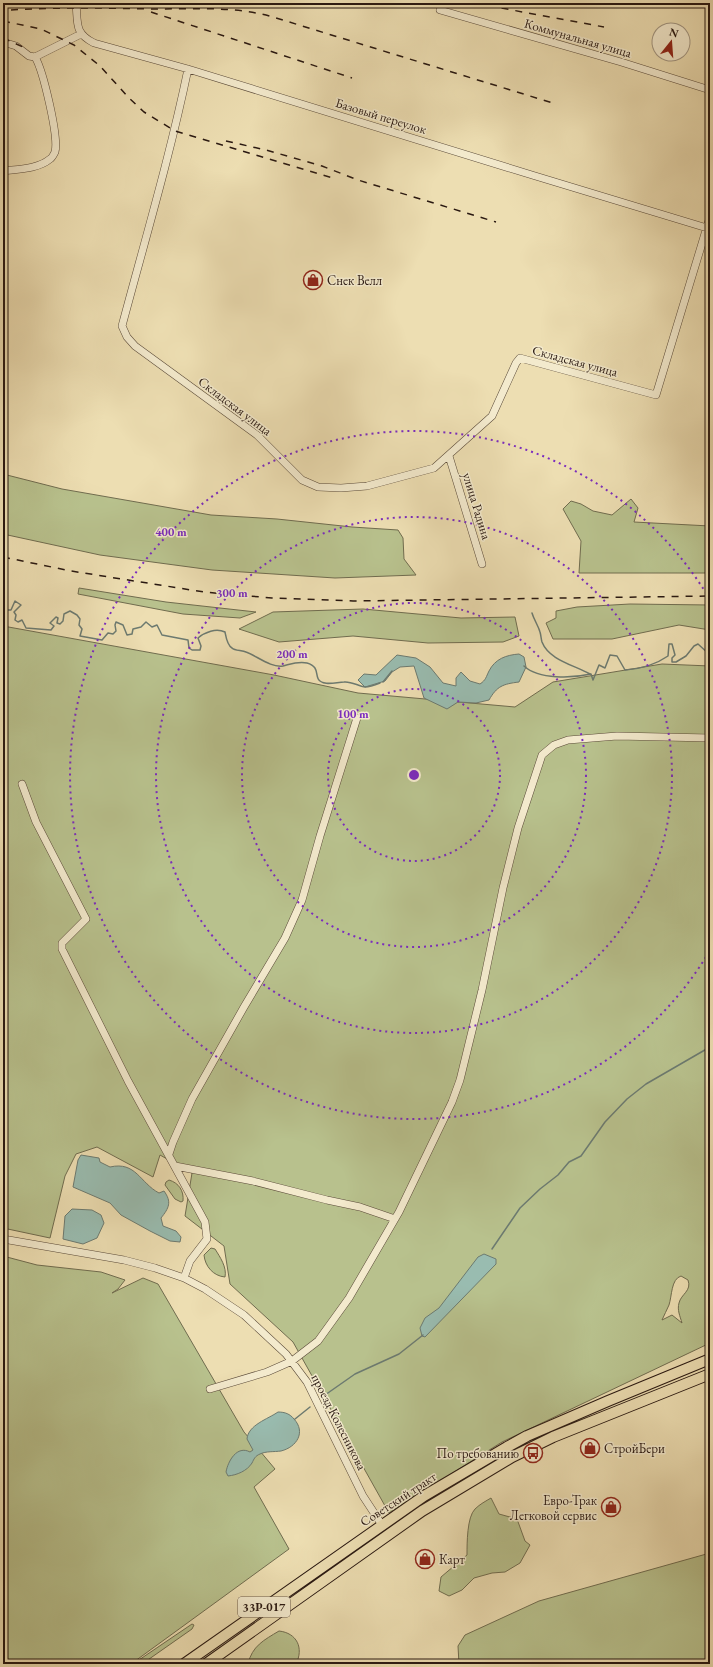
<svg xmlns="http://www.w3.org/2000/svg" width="713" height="1667" viewBox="0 0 713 1667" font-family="'EB Garamond',serif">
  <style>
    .green { fill: #b8c18d; stroke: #706c4f; fill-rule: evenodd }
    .water { fill: #99bcb0; stroke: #6c7a70 }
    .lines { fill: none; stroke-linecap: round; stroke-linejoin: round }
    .stream { stroke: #6c7a70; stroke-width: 1.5 }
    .minor-casing { stroke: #5a4a39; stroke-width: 8 }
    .highway-casing { stroke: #291811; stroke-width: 12 }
    .minor { stroke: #f3eacd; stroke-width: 7 }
    .highway { stroke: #eddeb2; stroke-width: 10 }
    .rail { stroke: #291811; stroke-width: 1.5; stroke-dasharray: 7 7; stroke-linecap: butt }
    .ring { fill: none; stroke: #7b2cbf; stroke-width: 2; stroke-dasharray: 2 4 }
    .labels { text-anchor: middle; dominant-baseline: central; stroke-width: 3; stroke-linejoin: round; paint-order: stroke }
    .shield { fill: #f3eacd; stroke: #665749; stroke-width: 1 }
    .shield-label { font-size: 12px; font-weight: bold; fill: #291811 }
    .street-label { font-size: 13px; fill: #291811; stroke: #f3eacd }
    .poi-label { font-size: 13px; fill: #291811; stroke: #f3eacd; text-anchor: start }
    .centre { fill: #7b2cbf; stroke: #f3eacd; stroke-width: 2 }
    .ring-label { font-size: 12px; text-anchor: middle; font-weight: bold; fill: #7b2cbf; stroke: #f3eacd; stroke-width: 3; stroke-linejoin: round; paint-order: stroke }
  </style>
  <rect width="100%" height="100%" fill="#eddeb2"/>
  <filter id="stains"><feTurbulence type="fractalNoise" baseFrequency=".005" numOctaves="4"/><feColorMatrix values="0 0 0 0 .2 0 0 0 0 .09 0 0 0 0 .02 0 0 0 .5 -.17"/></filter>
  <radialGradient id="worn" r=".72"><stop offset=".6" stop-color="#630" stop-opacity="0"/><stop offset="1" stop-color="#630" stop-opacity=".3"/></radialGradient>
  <!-- green -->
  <path class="green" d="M3 474 62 489 211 515 277 519 352 527 398 530 403 538 404 559 416 575 335 578 212 570 100 555 3 534Z
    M631 499 638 508 634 522 710 526V573H579L581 541 563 509 571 501 581 504 593 511 612 515Z
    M79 588 166 602 256 612 240 618 183 614 78 594Z
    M630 604 710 605V630L679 625 612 639H553L546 623 556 618V611L577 607Z
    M363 609 461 618 515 617 519 636 503 642 428 643 353 636 279 642 239 629 273 612Z
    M3 626 274 675 358 693 515 707 553 682 662 664 710 666V1343L502 1442 389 1513 293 1342 230 1284 224 1246 185 1216 192 1173 160 1155 153 1177 97 1147 76 1154 65 1176 50 1238 3 1228ZM681 1276 688 1280C692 1291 681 1294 679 1303 677 1310 680 1316 682 1323L672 1315 662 1320C664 1315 667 1310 669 1305 672 1296 671 1279 681 1276Z
    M169 1180C179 1183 184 1191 183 1201L181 1202 175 1199 165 1185 166 1182Z
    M211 1248 215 1249C220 1257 227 1267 225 1277 213 1276 205 1266 204 1255Z
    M3 1256 37 1265 101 1272 125 1280 118 1289 112 1293 143 1278 158 1284 244 1432 275 1469 254 1487 289 1549 131 1664H3Z
    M491 1498 499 1514 517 1519 525 1541 530 1545 520 1563 505 1572 492 1573 474 1578 462 1590 449 1596 439 1591 441 1577 467 1555C467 1543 467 1517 475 1509 480 1504 486 1501 491 1498Z
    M710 1553V1664H459L458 1646 465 1635 539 1601Z
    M192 1624 194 1625 192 1629 142 1664H133Z
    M279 1631C297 1633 304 1648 296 1664H248C252 1646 264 1640 279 1631Z"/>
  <!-- water -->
  <path class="water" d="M519 654 524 657 526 667 519 682C503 684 497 686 489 700L476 703 458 702 447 709 424 698 414 666 400 667 392 672 385 681 365 687 358 680 364 674 376 675 397 655 416 658 430 667 443 683 456 686V678L461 672 470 681 480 684C486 680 486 677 489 671 495 659 506 655 519 654Z
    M81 1155 99 1158 100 1162 110 1167C136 1161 140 1183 159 1193L164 1191C172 1202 169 1208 161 1218L163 1226 176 1231 181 1237 180 1242 170 1241 150 1231 121 1215 110 1203 73 1187 78 1160Z
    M72 1209 92 1210 101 1215 104 1223 97 1238 83 1244 63 1239 65 1216Z
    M484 1254 496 1259V1264L425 1337 422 1336 420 1328 425 1318 439 1308 478 1257Z
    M278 1412C285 1412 290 1414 294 1419 306 1432 297 1447 281 1451 274 1452 266 1451 260 1454 255 1456 254 1459 252 1463 247 1471 237 1475 228 1476L226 1472C228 1461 237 1445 250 1452L253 1450 247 1439C248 1425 268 1419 278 1412Z"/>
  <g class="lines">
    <!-- stream -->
    <path class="stream" d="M3 606 6 610H11L15 601 21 605 14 612 16 615 15 620 18 622 22 620 26 628 51 630 54 626 50 623 56 617 58 618 57 623 60 624 63 621 64 614 70 611 77 615 80 619 79 625 82 629 80 636 102 640 108 633 113 634 116 631 115 625 116 622 123 625 127 635 132 634 133 629 141 627 146 622 152 627 157 625 162 635 188 640 189 648 192 650H200L201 646 198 638C205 632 216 628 225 632 226 637 227 645 232 648 235 651 242 650 246 652 257 656 271 668 283 666 291 664 298 661 307 663 321 667 314 677 320 681 326 686 337 682 344 682 351 681 358 686 365 687 369 687 375 685 380 683
      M532 613C534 620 538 625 540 632 541 635 541 639 542 642 549 660 574 665 590 674
      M524 666C539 680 573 678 591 674L593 680 599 665 605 668 610 655 617 656 625 670C641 669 655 665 668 656L669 644H672L675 655 672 658V662H676L686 656 694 646 698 644 710 655
      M383 682 392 671
      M492 1249 520 1208 540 1189 558 1175 569 1162 581 1156 605 1122 627 1099 646 1084 710 1047
      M325 1395 355 1374 399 1354 423 1335
      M295 1419 310 1407"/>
    <!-- minor casing -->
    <g class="minor-casing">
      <path id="minor" d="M76 3C78 23 74 33 94 43L188 69 532 175 707 228
        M440 10 621 62 710 90
        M3 42 16 46 29 56 35 57 81 34
        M188 69C170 156 145 240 122 326L127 337 135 346 257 435 302 480 318 487 341 488 367 486 434 468 492 416 516 363 520 358 656 395 710 217
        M3 171C18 169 38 169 50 159 52 158 54 154 55 152 59 137 43 70 35 57
        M449 456 482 564
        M22 784 36 822 86 919 62 943V949L128 1081 205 1222 207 1239 190 1261 184 1278
        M169 1154 173 1142 192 1099 244 1007 285 938 302 900 320 836 357 718
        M175 1166 253 1181 327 1200 360 1207 395 1219
        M3 1239 124 1260 155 1268 184 1278 205 1289 244 1315 286 1354 307 1382 363 1496 382 1525
        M210 1389 267 1372 292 1361 318 1341 349 1298 399 1212 452 1102 460 1080 482 990 503 888 518 828 542 755 554 745 568 740 617 736 710 738"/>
    </g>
    <!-- highway casing -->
    <g class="highway-casing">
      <path id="highway" d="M184 1664 424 1496 507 1447 527 1436 608 1401 710 1359
        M206 1664 422 1511 512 1457 553 1437 710 1374"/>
    </g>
    <!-- minor -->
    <use href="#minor" class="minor"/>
    <!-- highway -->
    <use href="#highway" class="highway"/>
    <!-- rail -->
    <path class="rail" d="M474 3 604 27
      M3 6 18 3
      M11 10C59 7 107 8 155 9 194 9 235 6 273 17L556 104
      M151 12 352 78
      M3 21 41 29 74 45 100 66 129 98 144 112 175 131 336 179
      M3 38 23 47
      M226 141 266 150 322 166 358 180 496 222
      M3 557 71 571 204 592 272 598 353 601 710 596"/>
  </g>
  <!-- distance rings -->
  <g class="ring">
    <circle cx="414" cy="775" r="86"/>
    <circle cx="414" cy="775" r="172"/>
    <circle cx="414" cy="775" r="258"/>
    <path d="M709 952A344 344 0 1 1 709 598"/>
  </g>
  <!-- icons -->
  <defs>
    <g id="shop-ring" transform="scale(1)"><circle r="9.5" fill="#f3eacd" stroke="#8f2418" stroke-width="1.5"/><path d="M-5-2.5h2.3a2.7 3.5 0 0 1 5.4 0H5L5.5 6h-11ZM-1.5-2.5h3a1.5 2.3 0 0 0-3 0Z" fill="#8f2418"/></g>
    <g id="bus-ring" transform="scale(1)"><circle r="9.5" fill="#f3eacd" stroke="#8f2418" stroke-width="1.5"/><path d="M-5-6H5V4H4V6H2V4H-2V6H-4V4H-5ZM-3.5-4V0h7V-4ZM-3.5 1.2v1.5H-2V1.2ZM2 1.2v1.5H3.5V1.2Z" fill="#8f2418"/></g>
  </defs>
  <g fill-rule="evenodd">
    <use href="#shop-ring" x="313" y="280"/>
    <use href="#shop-ring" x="590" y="1448"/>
    <use href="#bus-ring" x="533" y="1453"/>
    <use href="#shop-ring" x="611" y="1507"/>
    <use href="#shop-ring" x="425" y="1559"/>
  </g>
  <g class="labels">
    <!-- shield labels -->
    <rect class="shield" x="238" y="1597" width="52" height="20" rx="3"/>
    <g class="shield-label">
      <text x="264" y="1607">33Р-017</text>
    </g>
    <!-- street labels -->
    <g class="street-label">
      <text transform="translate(578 38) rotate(16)">Коммунальная улица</text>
      <text transform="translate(381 116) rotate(17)">Базовый переулок</text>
      <text transform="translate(575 361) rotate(15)">Складская улица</text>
      <text transform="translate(235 406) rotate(37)">Складская улица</text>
      <text transform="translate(477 506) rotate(73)">улица Радина</text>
      <text transform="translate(339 1422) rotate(63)">проезд Колесникова</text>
      <text transform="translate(398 1499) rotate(-33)">Советский тракт</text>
    </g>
    <!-- poi labels -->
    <g class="poi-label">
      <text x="327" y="280">Снек Велл</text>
      <text x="604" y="1448">СтройБери</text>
      <text x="519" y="1453" text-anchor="end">По требованию</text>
      <text x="597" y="1500" text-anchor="end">Евро-Трак<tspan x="597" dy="15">Легковой сервис</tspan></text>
      <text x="439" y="1559">Карт</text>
    </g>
  </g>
  <circle cx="414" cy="775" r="6" class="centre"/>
  <g class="ring-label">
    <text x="171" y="536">400 m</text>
    <text x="232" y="597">300 m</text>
    <text x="292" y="658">200 m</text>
    <text x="353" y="718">100 m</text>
  </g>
  <!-- margin -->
  <rect width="713" height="1667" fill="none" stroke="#eddeb2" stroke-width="16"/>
  <rect x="4" y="4" width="705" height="1659" fill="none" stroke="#291811" stroke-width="2"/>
  <rect x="8" y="8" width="697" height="1651" fill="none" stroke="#291811"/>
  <!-- north arrow -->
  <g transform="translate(671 42) rotate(17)"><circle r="19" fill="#f3eacd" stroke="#a29682"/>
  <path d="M0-3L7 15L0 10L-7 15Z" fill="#8f2418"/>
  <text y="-6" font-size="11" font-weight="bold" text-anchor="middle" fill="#291811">N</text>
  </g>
  <rect width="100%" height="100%" filter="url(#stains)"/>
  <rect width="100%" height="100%" fill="url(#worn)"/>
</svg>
